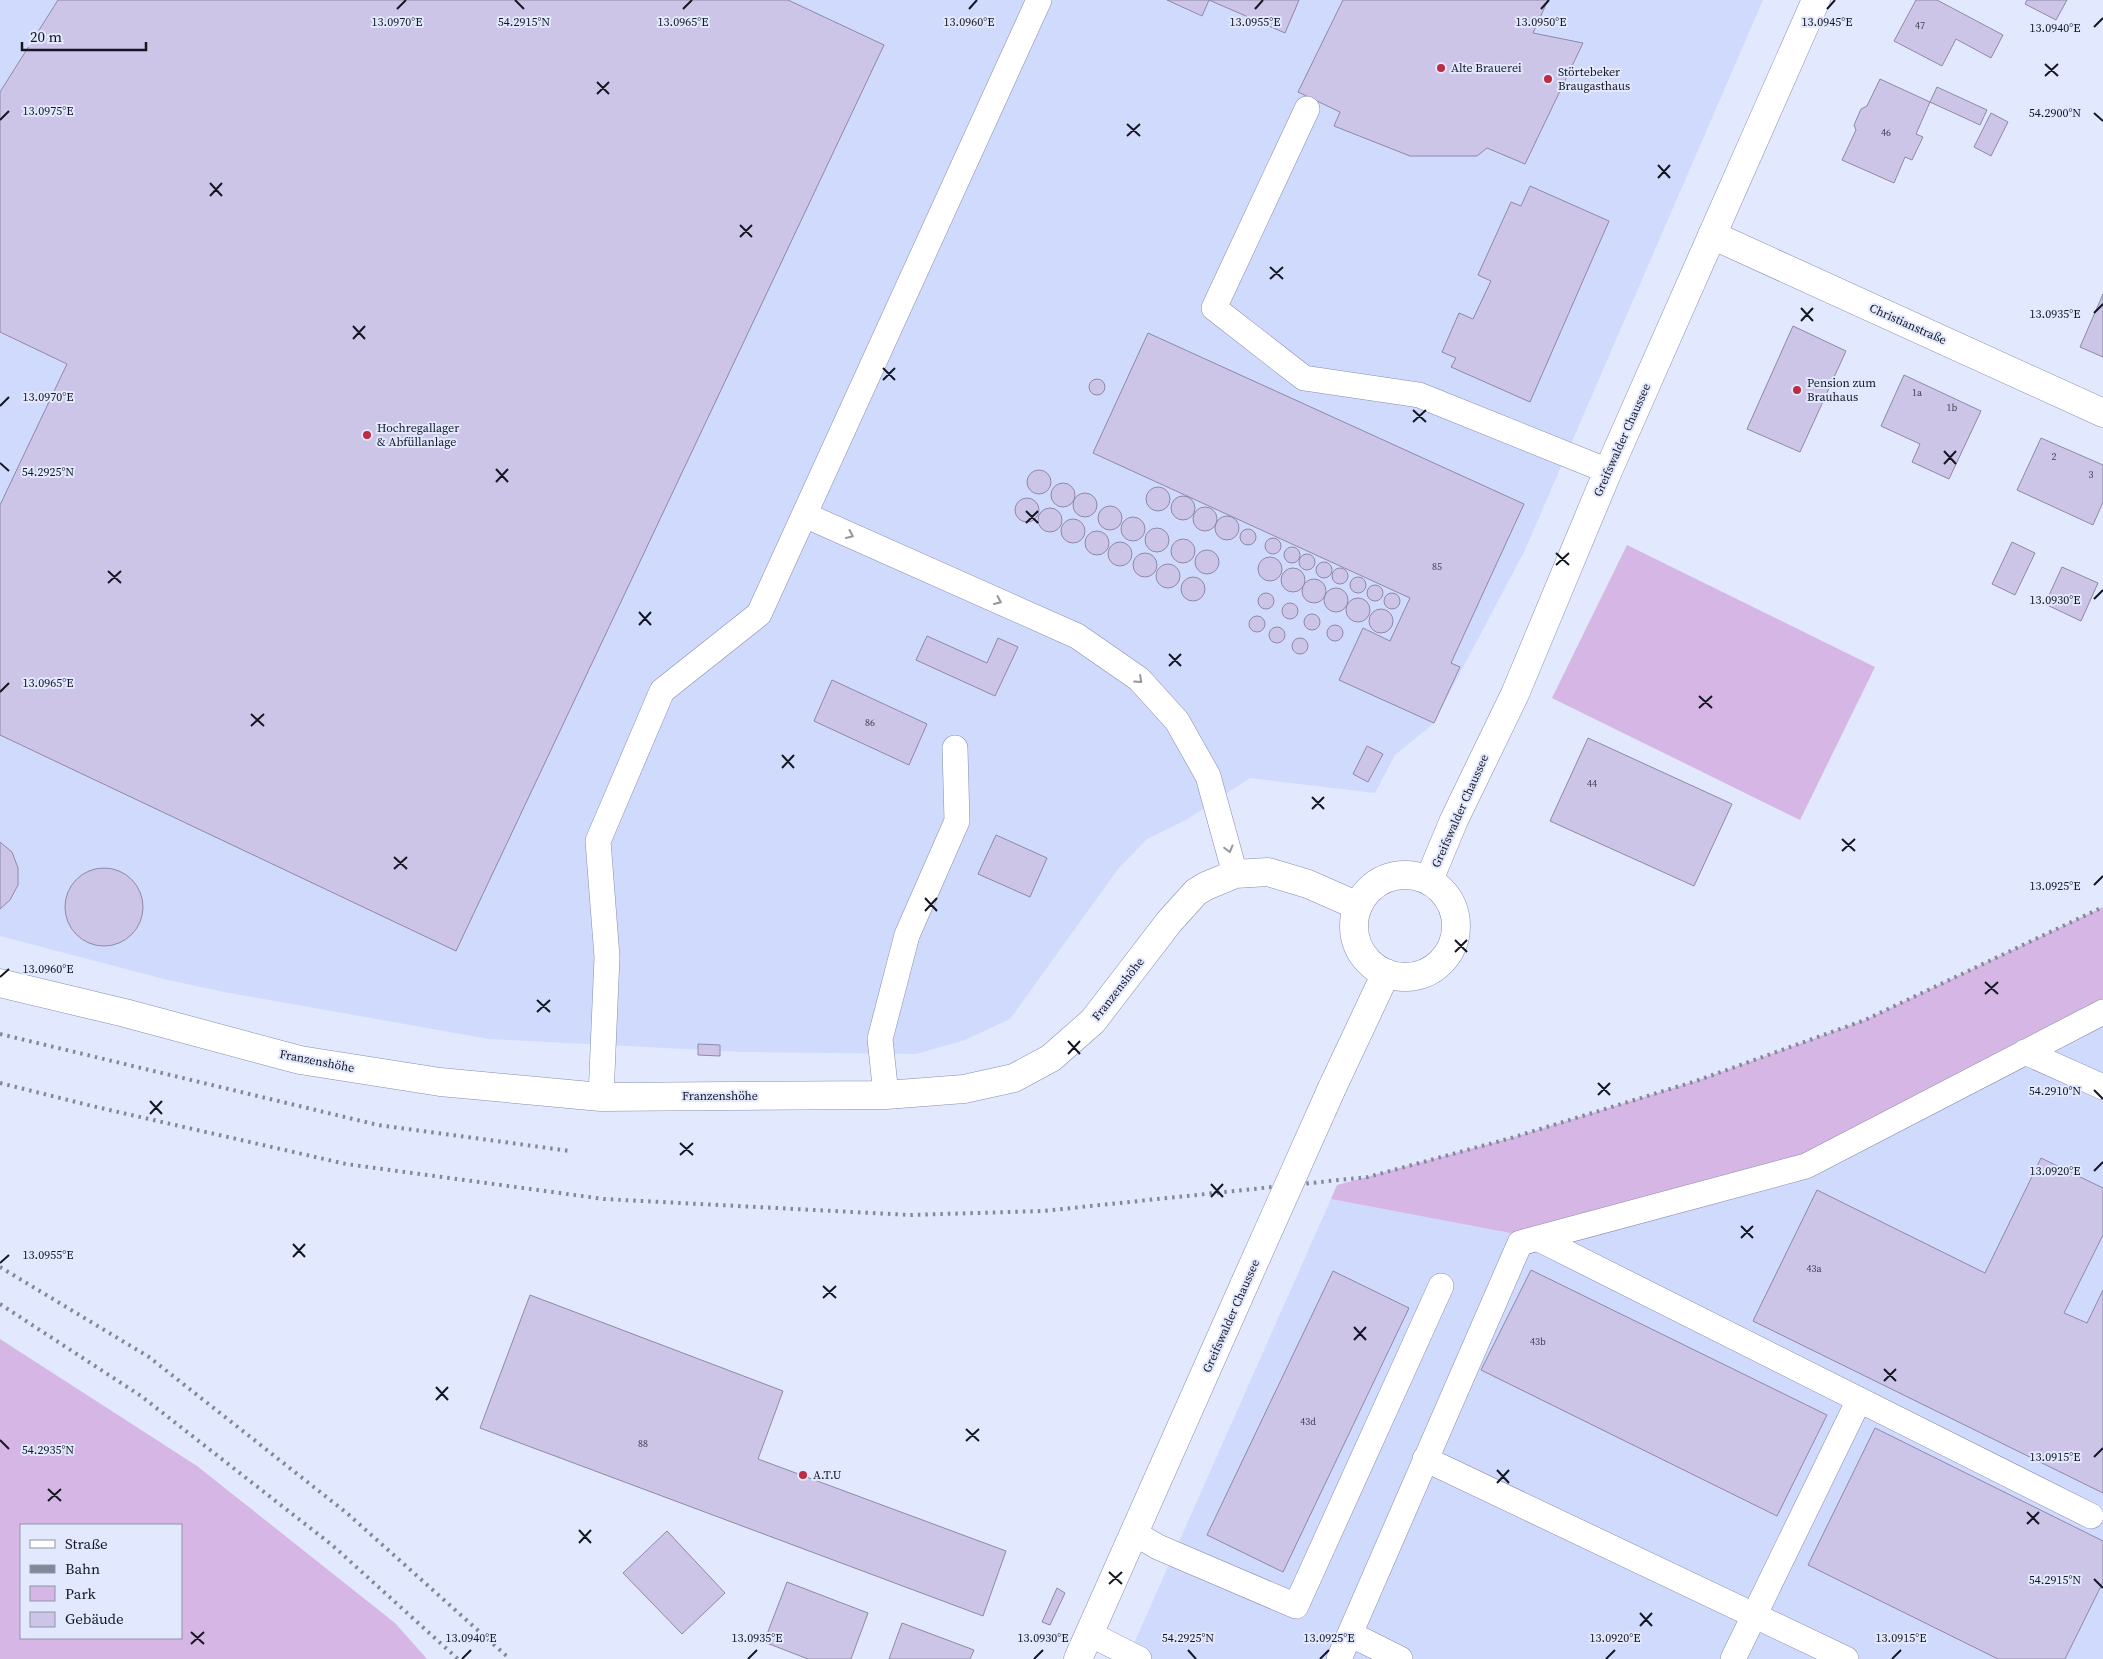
<svg xmlns="http://www.w3.org/2000/svg" width="2103" height="1659" viewBox="0 0 2103 1659" font-family="'Source Serif 4',serif">
  <style>
    .built { fill: #d0dafc }
    .green { fill: #d5b6e4; fill-rule: evenodd }
    .building { fill: #ccc5e8; stroke: #8e88a9 }
    .lines { fill: none; stroke-linecap: round; stroke-linejoin: round }
    .lane-casing { stroke: #858eae; stroke-width: 26 }
    .street-casing { stroke: #858eae; stroke-width: 29 }
    .secondary-casing { stroke: #858eae; stroke-width: 29 }
    .lane { stroke: #fff; stroke-width: 25 }
    .street { stroke: #fff; stroke-width: 28 }
    .secondary { stroke: #fff; stroke-width: 28 }
    .rail { stroke: #838899; stroke-width: 4; stroke-dasharray: 2.5 5; stroke-linecap: butt }
    .secondary-bridge-casing { stroke: #858eae; stroke-width: 29; stroke-linecap: butt }
    .secondary-bridge { stroke: #fff; stroke-width: 28 }
    .oneway { stroke: #95979c }
    .ticks { fill: none; stroke: #141723; stroke-width: 2 }
    .poi-dot { fill: #bd2c40; stroke: #e2e8fd; stroke-width: 2 }
    .labels { text-anchor: middle; dominant-baseline: central; stroke-width: 4; stroke-linejoin: round; paint-order: stroke }
    .number-label { font-size: 10px; fill: #424254 }
    .poi-label { font-size: 12px; fill: #141723; stroke: #e2e8fd; text-anchor: start }
    .street-label { font-size: 12px; fill: #141723; stroke: #e2e8fd }
    .ticks-label { font-size: 12px; text-anchor: middle; fill: #141723; stroke: #e2e8fd; stroke-width: 4; stroke-linejoin: round; paint-order: stroke }
  </style>
  <rect width="100%" height="100%" fill="#e2e8fd"/>
  <!-- built -->
  <path class="built" d="M0 0H1763L1525 550 1433 724 1395 755 1375 793 1250 778 1186 820 1147 839 1118 869 1010 1019 965 1040 916 1054 744 1052 489 1039 224 992 164 979 0 936Z
    M2103 1012V1659H1127L1331 1199 1537 1238Z"/>
  <!-- green -->
  <path class="green" d="M1627 545 1875 667 1800 820 1552 698Z
    M2103 907V1012L1806 1166 1537 1238 1331 1199 1337 1185 1511 1138 1696 1081 1865 1020Z
    M0 1339 197 1466 395 1623 427 1659H0ZM21 1525H181V1638H21Z"/>
  <!-- building -->
  <path class="building" d="M58 0H788L884 45 456 951 0 735V505L67 364 0 332V92Z
    M1167 0H1299L1285 33 1209 0 1202 16Z
    M1343 0H1548L1533 33 1583 43 1525 164 1487 148 1477 156H1410L1334 126 1340 112 1298 92Z
    M1916 0H1937L2003 35 1991 58 1956 39 1942 66 1894 41Z
    M2027 0H2067L2056 20 2025 4Z
    M1880 79 1930 102 1916 134 1923 137 1912 160 1905 157 1894 183 1842 160 1856 130 1854 125 1861 109 1867 106Z
    M1937 87 1987 110 1980 125 1930 102Z
    M1991 113 2008 122 1991 156 1974 147Z
    M1530 186 1609 221 1530 402 1451 367 1456 358 1442 352 1459 313 1473 319 1491 281 1478 275 1511 202 1521 206Z
    M2103 294V357L2080 347Z
    M1793 326 1846 351 1800 452 1747 429Z
    M1148 333 1524 504 1451 663 1460 667 1434 723 1339 680 1363 628 1390 641 1410 598 1093 453Z
    M1904 375 1981 411 1949 479 1912 462 1920 444 1881 426Z
    M1089 387a8 8 0 1 1 16 0a8 8 0 1 1-16 0Z
    M2041 438 2103 465V502L2093 525 2017 490Z
    M1027 482a12 12 0 1 1 24 0a12 12 0 1 1-24 0Z
    M1051 495a12 12 0 1 1 24 0a12 12 0 1 1-24 0Z
    M1146 499a12 12 0 1 1 24 0a12 12 0 1 1-24 0Z
    M1073 505a12 12 0 1 1 24 0a12 12 0 1 1-24 0Z
    M1171 508a12 12 0 1 1 24 0a12 12 0 1 1-24 0Z
    M1015 510a12 12 0 1 1 24 0a12 12 0 1 1-24 0Z
    M1098 518a12 12 0 1 1 24 0a12 12 0 1 1-24 0Z
    M1193 519a12 12 0 1 1 24 0a12 12 0 1 1-24 0Z
    M1038 520a12 12 0 1 1 24 0a12 12 0 1 1-24 0Z
    M1215 528a12 12 0 1 1 24 0a12 12 0 1 1-24 0Z
    M1121 529a12 12 0 1 1 24 0a12 12 0 1 1-24 0Z
    M1061 531a12 12 0 1 1 24 0a12 12 0 1 1-24 0Z
    M1145 540a12 12 0 1 1 24 0a12 12 0 1 1-24 0Z
    M1240 537a8 8 0 1 1 16 0a8 8 0 1 1-16 0Z
    M1085 543a12 12 0 1 1 24 0a12 12 0 1 1-24 0Z
    M1265 546a8 8 0 1 1 16 0a8 8 0 1 1-16 0Z
    M1171 551a12 12 0 1 1 24 0a12 12 0 1 1-24 0Z
    M1108 554a12 12 0 1 1 24 0a12 12 0 1 1-24 0Z
    M2012 542 2035 553 2015 595 1992 584Z
    M1284 555a8 8 0 1 1 16 0a8 8 0 1 1-16 0Z
    M1195 562a12 12 0 1 1 24 0a12 12 0 1 1-24 0Z
    M1133 565a12 12 0 1 1 24 0a12 12 0 1 1-24 0Z
    M1299 562a8 8 0 1 1 16 0a8 8 0 1 1-16 0Z
    M1258 569a12 12 0 1 1 24 0a12 12 0 1 1-24 0Z
    M1316 570a8 8 0 1 1 16 0a8 8 0 1 1-16 0Z
    M1156 576a12 12 0 1 1 24 0a12 12 0 1 1-24 0Z
    M2062 567 2098 583 2081 621 2045 604Z
    M1332 576a8 8 0 1 1 16 0a8 8 0 1 1-16 0Z
    M1281 580a12 12 0 1 1 24 0a12 12 0 1 1-24 0Z
    M1350 585a8 8 0 1 1 16 0a8 8 0 1 1-16 0Z
    M1181 589a12 12 0 1 1 24 0a12 12 0 1 1-24 0Z
    M1302 591a12 12 0 1 1 24 0a12 12 0 1 1-24 0Z
    M1367 593a8 8 0 1 1 16 0a8 8 0 1 1-16 0Z
    M1324 600a12 12 0 1 1 24 0a12 12 0 1 1-24 0Z
    M1258 601a8 8 0 1 1 16 0a8 8 0 1 1-16 0Z
    M1384 601a8 8 0 1 1 16 0a8 8 0 1 1-16 0Z
    M1346 610a12 12 0 1 1 24 0a12 12 0 1 1-24 0Z
    M1282 611a8 8 0 1 1 16 0a8 8 0 1 1-16 0Z
    M1369 621a12 12 0 1 1 24 0a12 12 0 1 1-24 0Z
    M1304 622a8 8 0 1 1 16 0a8 8 0 1 1-16 0Z
    M1249 624a8 8 0 1 1 16 0a8 8 0 1 1-16 0Z
    M1327 633a8 8 0 1 1 16 0a8 8 0 1 1-16 0Z
    M1269 635a8 8 0 1 1 16 0a8 8 0 1 1-16 0Z
    M927 636 987 663 998 638 1018 647 995 696 916 660Z
    M1292 646a8 8 0 1 1 16 0a8 8 0 1 1-16 0Z
    M832 680 927 724 909 765 814 721Z
    M1588 738 1732 804 1694 886 1550 821Z
    M1367 746 1383 754 1368 782 1353 774Z
    M996 835 1047 858 1030 897 978 874Z
    M0 842 12 852 18 868V885L10 900 0 909Z
    M65 907a39 39 0 1 1 78 0a39 39 0 1 1-78 0Z
    M698 1044 720 1045V1056L698 1055Z
    M2041 1158 2103 1188V1235L2064 1313 2087 1323 2103 1290V1493L1753 1321 1817 1190 1985 1273Z
    M1531 1270 1827 1415 1777 1516 1481 1370Z
    M1333 1271 1409 1308 1283 1572 1207 1535Z
    M530 1295 783 1391 758 1459 1006 1551 983 1616 480 1428Z
    M1875 1428 2103 1541V1582L2065 1659H1998L1808 1565Z
    M667 1531 725 1593 682 1634 623 1573Z
    M787 1582 868 1613 851 1659H808L764 1642Z
    M1057 1588 1065 1593 1050 1625 1042 1622Z
    M902 1623 974 1650 970 1659H889Z"/>
  <g class="lines">
    <!-- lane casing -->
    <g class="lane-casing">
      <path id="lane" d="M1307 109 1214 308 1304 378 1419 395 1608 471
        M805 515 1077 636 1139 679 1177 721 1208 776 1235 874
        M2025 1052 2103 1087
        M886 1095 880 1039 907 935 957 821 955 748
        M601 1097 607 957 598 841 662 691 759 614 1039 0
        M1537 1238 2091 1516
        M1425 1459 1846 1659
        M1134 1533 1158 1547 1296 1606 1441 1286
        M1090 1634 1139 1659
        M1350 1634 1400 1659
        M1339 1659 1520 1243 1806 1166 2103 1012
        M1733 1659 1859 1400"/>
    </g>
    <!-- street casing -->
    <g class="street-casing">
      <path id="street" d="M1712 235 2103 413
        M0 983 125 1013 300 1060 440 1082 601 1097 886 1095 964 1089 1014 1078 1051 1058 1093 1021 1169 922 1196 892 1206 886 1235 874 1268 872 1308 884 1358 906"/>
    </g>
    <!-- secondary casing -->
    <g class="secondary-casing">
      <path id="secondary" d="M1354 926a51 51 0 1 1 102 0a51 51 0 1 1-102 0Z
        M1429 880 1454 820 1515 694 1608 471 1816 0
        M1332 1088 1386 973
        M1078 1659 1245 1283"/>
    </g>
    <!-- lane -->
    <use href="#lane" class="lane"/>
    <!-- street -->
    <use href="#street" class="street"/>
    <!-- secondary -->
    <use href="#secondary" class="secondary"/>
    <!-- rail -->
    <path class="rail" d="M0 1034 378 1125 570 1151
      M0 1083 92 1106 346 1164 604 1199 910 1215 1043 1211 1368 1177 1511 1138 1696 1081 1865 1020 2103 907
      M0 1267 149 1357 348 1514 510 1659
      M0 1304 141 1396 332 1545 458 1659"/>
    <!-- secondary-bridge casing -->
    <g class="secondary-bridge-casing">
      <path id="secondary-bridge" d="M1245 1283 1332 1088"/>
    </g>
    <!-- secondary-bridge -->
    <use href="#secondary-bridge" class="secondary-bridge"/>
  </g>
  <!-- one-way arrows -->
  <defs><path id="oneway-chevron" d="M-2-3.5L2.5 0L-2 3.5" fill="none" stroke-width="1.6" stroke-linecap="round" stroke-linejoin="round" transform="scale(1.25)"/></defs>
  <g class="oneway">
    <use href="#oneway-chevron" transform="translate(850 535) rotate(24)"/>
    <use href="#oneway-chevron" transform="translate(998 601) rotate(24)"/>
    <use href="#oneway-chevron" transform="translate(1139 680) rotate(42)"/>
    <use href="#oneway-chevron" transform="translate(1229 849) rotate(75)"/>
  </g>
  <!-- ticks -->
  <path class="ticks" d="M515 0 524 9M397 9 406 0M683 9 692 0M969 9 977 0M1255 9 1263 0M1541 9 1549 0M1827 9 1835 0M2094 27 2103 18M2045 64 2058 76M2045 76 2058 64M597 82 609 94M597 94 609 82M2094 113 2103 121M0 120 9 111M1127 124 1140 136M1127 136 1140 124M1658 165 1670 178M1658 178 1670 165M210 183 222 196M210 196 222 183M740 225 752 237M740 237 752 225M1270 267 1283 279M1270 279 1283 267M1801 308 1813 321M2094 313 2103 304M1801 321 1813 308M353 326 365 339M353 339 365 326M883 368 895 380M883 380 895 368M0 406 9 397M1413 410 1426 422M1413 422 1426 410M1944 451 1956 464M0 463 9 471M1944 464 1956 451M496 469 508 482M496 482 508 469M1026 511 1038 523M1026 523 1038 511M1556 553 1569 565M1556 565 1569 553M108 571 121 583M108 583 121 571M2094 599 2103 590M639 612 651 625M639 625 651 612M1169 654 1181 666M1169 666 1181 654M0 692 9 683M1699 696 1712 708M1699 708 1712 696M251 714 264 726M251 726 264 714M782 755 794 768M782 768 794 755M1312 797 1324 809M1312 809 1324 797M1842 839 1855 851M1842 851 1855 839M394 857 407 869M394 869 407 857M2094 885 2103 876M925 898 937 911M925 911 937 898M1455 940 1467 952M1455 952 1467 940M0 977 9 969M1985 982 1998 994M1985 994 1998 982M537 1000 550 1012M537 1012 550 1000M1068 1041 1080 1054M1068 1054 1080 1041M1598 1083 1610 1095M2094 1090 2103 1099M1598 1095 1610 1083M150 1101 162 1114M150 1114 162 1101M680 1143 693 1155M680 1155 693 1143M2094 1171 2103 1162M1211 1184 1223 1197M1211 1197 1223 1184M1741 1226 1753 1238M1741 1238 1753 1226M293 1244 305 1257M293 1257 305 1244M0 1263 9 1255M823 1286 836 1298M823 1298 836 1286M1354 1327 1366 1340M1354 1340 1366 1327M1884 1369 1896 1381M1884 1381 1896 1369M436 1387 448 1400M436 1400 448 1387M966 1429 979 1441M0 1440 9 1449M966 1441 979 1429M2094 1457 2103 1448M1497 1470 1509 1483M1497 1483 1509 1470M48 1489 61 1501M48 1501 61 1489M2027 1512 2039 1524M2027 1524 2039 1512M579 1530 591 1543M579 1543 591 1530M1109 1572 1122 1584M2094 1579 2103 1588M1109 1584 1122 1572M1640 1613 1652 1626M1640 1626 1652 1613M191 1632 204 1644M191 1644 204 1632M1188 1650 1196 1659M462 1659 471 1650M748 1659 757 1650M1034 1659 1043 1650M1320 1659 1329 1650M1606 1659 1615 1650M1892 1659 1901 1650"/>
  <!-- markers -->
  <g class="poi-dot">
    <circle cx="1441" cy="68" r="5"/>
    <circle cx="1548" cy="79" r="5"/>
    <circle cx="1797" cy="390" r="5"/>
    <circle cx="367" cy="435" r="5"/>
    <circle cx="803" cy="1475" r="5"/>
  </g>
  <g class="labels">
    <!-- number labels -->
    <g class="number-label">
      <text x="1920" y="25">47</text>
      <text x="1886" y="132">46</text>
      <text x="1917" y="392">1a</text>
      <text x="1952" y="407">1b</text>
      <text x="2054" y="456">2</text>
      <text x="2091" y="474">3</text>
      <text x="1437" y="566">85</text>
      <text x="870" y="722">86</text>
      <text x="1592" y="783">44</text>
      <text x="1814" y="1268">43a</text>
      <text x="1538" y="1341">43b</text>
      <text x="1308" y="1421">43d</text>
      <text x="643" y="1443">88</text>
    </g>
    <!-- poi labels -->
    <g class="poi-label">
      <text x="1451" y="68">Alte Brauerei</text>
      <text x="1558" y="72">Störtebeker<tspan x="1558" dy="14">Braugasthaus</tspan></text>
      <text x="1807" y="383">Pension zum<tspan x="1807" dy="14">Brauhaus</tspan></text>
      <text x="377" y="428">Hochregallager<tspan x="377" dy="14">&amp; Abfüllanlage</tspan></text>
      <text x="813" y="1475">A.T.U</text>
    </g>
    <!-- street labels -->
    <g class="street-label">
      <text transform="translate(1908 324) rotate(24)">Christianstraße</text>
      <text transform="translate(1622 440) rotate(-66)">Greifswalder Chaussee</text>
      <text transform="translate(1460 811) rotate(-66)">Greifswalder Chaussee</text>
      <text transform="translate(1118 989) rotate(-52)">Franzenshöhe</text>
      <text transform="translate(317 1061) rotate(11)">Franzenshöhe</text>
      <text x="720" y="1096">Franzenshöhe</text>
      <text transform="translate(1231 1316) rotate(-66)">Greifswalder Chaussee</text>
    </g>
  </g>
  <g class="ticks-label">
    <text x="397" y="26">13.0970°E</text>
    <text x="524" y="26">54.2915°N</text>
    <text x="683" y="26">13.0965°E</text>
    <text x="969" y="26">13.0960°E</text>
    <text x="1255" y="26">13.0955°E</text>
    <text x="1541" y="26">13.0950°E</text>
    <text x="1827" y="26">13.0945°E</text>
    <text x="2055" y="32">13.0940°E</text>
    <text x="48" y="115">13.0975°E</text>
    <text x="2055" y="117">54.2900°N</text>
    <text x="2055" y="318">13.0935°E</text>
    <text x="48" y="401">13.0970°E</text>
    <text x="48" y="476">54.2925°N</text>
    <text x="2055" y="604">13.0930°E</text>
    <text x="48" y="687">13.0965°E</text>
    <text x="2055" y="890">13.0925°E</text>
    <text x="48" y="973">13.0960°E</text>
    <text x="2055" y="1095">54.2910°N</text>
    <text x="2055" y="1175">13.0920°E</text>
    <text x="48" y="1259">13.0955°E</text>
    <text x="48" y="1454">54.2935°N</text>
    <text x="2055" y="1461">13.0915°E</text>
    <text x="2055" y="1584">54.2915°N</text>
    <text x="471" y="1642">13.0940°E</text>
    <text x="757" y="1642">13.0935°E</text>
    <text x="1043" y="1642">13.0930°E</text>
    <text x="1188" y="1642">54.2925°N</text>
    <text x="1329" y="1642">13.0925°E</text>
    <text x="1615" y="1642">13.0920°E</text>
    <text x="1901" y="1642">13.0915°E</text>
  </g>
  <!-- legend -->
  <rect x="20" y="1524" width="162" height="115" fill="#e2e8fd" stroke="#9094a6"/>
  <rect x="30" y="1540" width="25" height="8" fill="#ffffff" stroke="#9094a6"/>
  <text x="65" y="1549" font-size="15" fill="#141723">Straße</text>
  <rect x="30" y="1565" width="25" height="8" fill="#838899" stroke="#9094a6"/>
  <text x="65" y="1574" font-size="15" fill="#141723">Bahn</text>
  <rect x="30" y="1586" width="25" height="15" fill="#d5b6e4" stroke="#9094a6"/>
  <text x="65" y="1599" font-size="15" fill="#141723">Park</text>
  <rect x="30" y="1612" width="25" height="15" fill="#ccc5e8" stroke="#9094a6"/>
  <text x="65" y="1624" font-size="15" fill="#141723">Gebäude</text>
  <!-- scale -->
  <path d="M22 42v8h124v-8" fill="none" stroke="#141723" stroke-width="2.5"/>
  <text x="30" y="42" font-size="15" fill="#141723" stroke="#e2e8fd" stroke-width="4" paint-order="stroke">20 m</text>
</svg>
